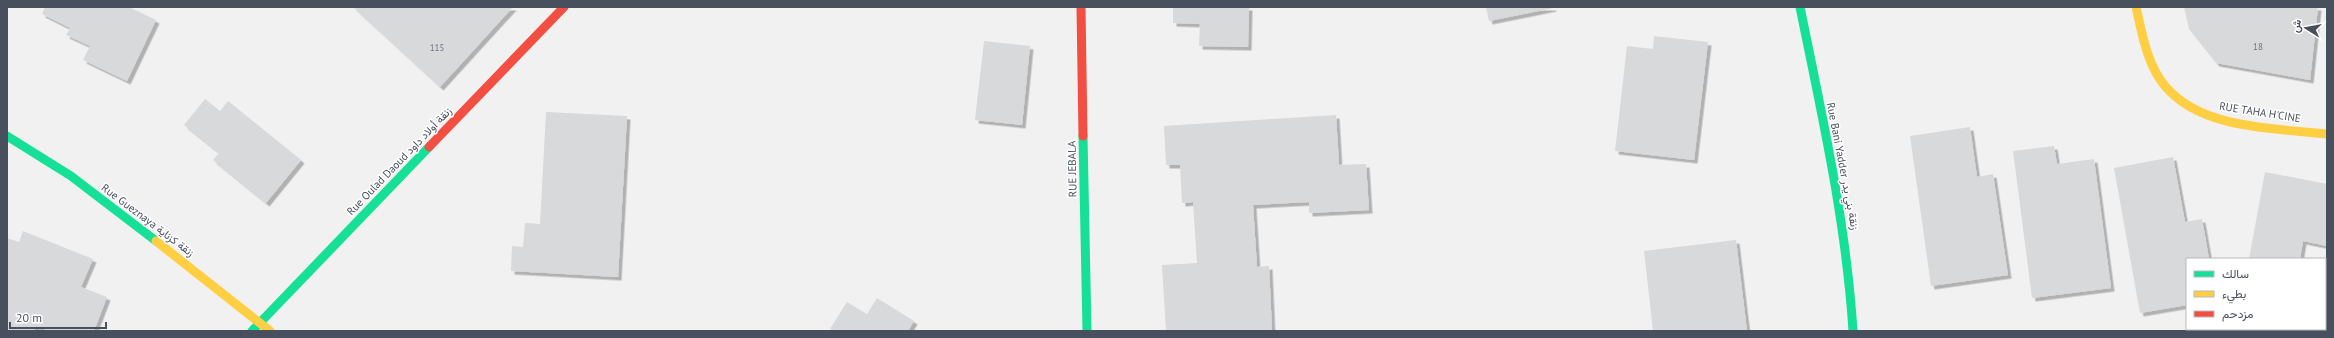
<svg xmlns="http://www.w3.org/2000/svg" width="2334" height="338" viewBox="0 0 2334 338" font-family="'PT Sans',Vazirmatn,sans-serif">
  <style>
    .building { fill: #d8d9db; filter: url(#shadow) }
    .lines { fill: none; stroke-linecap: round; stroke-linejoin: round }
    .fast { stroke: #16e098; stroke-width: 9 }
    .slow { stroke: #ffcf43; stroke-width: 9 }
    .jam { stroke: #f24e42; stroke-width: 9 }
    .labels { text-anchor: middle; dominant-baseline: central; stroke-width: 3; stroke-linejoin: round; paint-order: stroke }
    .number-label { font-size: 9px; fill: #6e737e }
    .street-label { font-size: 11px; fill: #484f5d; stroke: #fff }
  </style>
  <defs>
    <filter id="shadow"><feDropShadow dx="3.5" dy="3.5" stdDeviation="0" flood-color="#0004"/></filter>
  </defs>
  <rect width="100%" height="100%" fill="#f1f1f1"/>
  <!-- building -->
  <path class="building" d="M45 7H129L156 20 127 81 83 60 90 46 66 35 70 28 42 14Z
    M353 7H513L440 87Z
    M1173 7H1249L1248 47 1199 46 1200 24 1173 23Z
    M1486 7H1553V8L1489 21Z
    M2184 7H2318L2310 80 2216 63 2189 29Z
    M1654 36 1708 42 1694 160 1615 151 1627 46 1653 49Z
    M984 41 1030 46 1022 125 975 120Z
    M205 99 220 111 228 101 301 160 266 203 213 160 219 153 184 125Z
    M546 112 627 116 618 277 511 271 512 246 523 247 525 223 540 224Z
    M1336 115 1339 165 1366 164 1369 210 1309 213V202L1253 205 1257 267 1269 266 1272 331H1166L1162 265 1197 263 1193 202 1182 203 1180 165H1166L1164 126Z
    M1970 127 1977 177 1993 174 2008 275 1931 286 1910 136Z
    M2054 146 2057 164 2094 159 2111 288 2032 298 2013 151Z
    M2173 157 2185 222 2202 219 2209 259H2187V305L2140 313 2114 168Z
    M2265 172 2327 184V246L2303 241 2300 259H2249Z
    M23 231 93 259 81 287 107 297 94 331H49L36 326 34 331H7V238L19 242Z
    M1736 240 1747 331H1653L1644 251Z
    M877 298 914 321 908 331H833L830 329 847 302 867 314Z"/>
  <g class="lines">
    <!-- fast -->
    <path class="fast" d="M1800 7C1822 115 1846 221 1853 331
      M7 136 71 176 156 241
      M1083 136 1087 331
      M252 331 429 147"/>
    <!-- slow -->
    <path class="slow" d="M2136 7C2142 33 2147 65 2165 86 2202 130 2275 128 2327 134
      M156 241 270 331"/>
    <!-- jam -->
    <path class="jam" d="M1081 7 1083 136
      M429 147 564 7"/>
  </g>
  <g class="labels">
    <!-- number labels -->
    <g class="number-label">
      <text x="2258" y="46">18</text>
      <text x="437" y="47">115</text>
    </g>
    <!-- street labels -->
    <g class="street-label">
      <text transform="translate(2260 112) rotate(9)">RUE TAHA H'CINE</text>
      <text transform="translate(399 161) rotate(-46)">Rue Oulad Daoud زنقة أولاد داود</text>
      <text transform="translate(1843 166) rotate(79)">Rue Bani Yadder زنقة بني يدر</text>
      <text transform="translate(1072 169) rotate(-91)">RUE JEBALA</text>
      <text transform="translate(148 220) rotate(37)">Rue Gueznaya زنقة كزناية</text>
    </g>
  </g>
  <!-- border -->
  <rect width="2334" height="338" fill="none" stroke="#484f5d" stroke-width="16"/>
  <!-- legend -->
  <rect x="2186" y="258" width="140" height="72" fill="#ffffff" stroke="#b6b9be"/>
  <rect x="2194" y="271" width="20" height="6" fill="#16e098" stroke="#b6b9be"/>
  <text x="2222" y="278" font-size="12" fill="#484f5d">سالك</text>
  <rect x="2194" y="291" width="20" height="6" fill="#ffcf43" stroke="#b6b9be"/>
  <text x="2222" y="298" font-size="12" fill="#484f5d">بطيء</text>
  <rect x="2194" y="311" width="20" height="6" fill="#f24e42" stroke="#b6b9be"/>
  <text x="2222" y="318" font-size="12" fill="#484f5d">مزدحم</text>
  <!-- north arrow -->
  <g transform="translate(2306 28) rotate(281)" stroke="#ffffff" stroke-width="3" paint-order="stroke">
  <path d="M0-3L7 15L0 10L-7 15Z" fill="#484f5d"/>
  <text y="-6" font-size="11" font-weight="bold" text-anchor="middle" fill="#484f5d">ش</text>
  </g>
  <!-- scale -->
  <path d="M10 322v6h96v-6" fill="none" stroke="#484f5d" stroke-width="2"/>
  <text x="16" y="322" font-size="12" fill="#484f5d" stroke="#ffffff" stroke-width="3" paint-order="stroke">20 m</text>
</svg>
